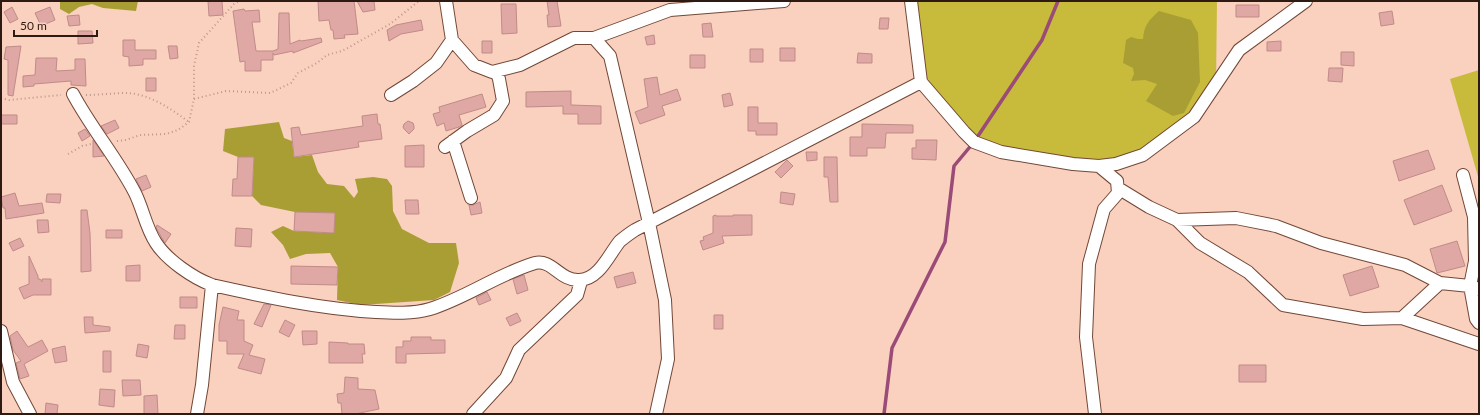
<svg xmlns="http://www.w3.org/2000/svg" width="1480" height="415" viewBox="0 0 1480 415" font-family="Lato,sans-serif">
  <style>
    .green { fill: #c8bb3c }
    .forest { fill: #a99e34 }
    .lines { fill: none; stroke-linecap: round; stroke-linejoin: round }
    .stream { stroke: #9a4b77; stroke-width: 3.5 }
    .building { fill: #dfa8a4; stroke: #c08b88 }
    .minor-casing { stroke: #724736; stroke-width: 14 }
    .path { stroke: #bc998b; stroke-width: 2; stroke-dasharray: 1 3; stroke-linecap: butt }
    .minor { stroke: #fff; stroke-width: 12 }
  </style>
  <rect width="100%" height="100%" fill="#fad0bf"/>
  <!-- green -->
  <path class="green" d="M911 1H1217L1216 84 1194 117 1143 155 1099 166 974 142 921 82Z
    M1479 70V180L1450 79Z"/>
  <!-- forest -->
  <path class="forest" d="M60 1H138L136 11 103 8 92 4 79 7 69 14 60 9Z
    M1159 11 1191 20 1198 33 1200 82 1184 113 1173 116 1146 101 1157 84 1145 80 1131 81 1134 74 1133 68 1123 63 1126 40 1131 37 1138 39H1143C1144 25 1149 20 1159 11Z
    M279 122 284 138 292 141 294 157 312 155 318 172 327 184 344 186 354 198 358 192 355 179 373 177 387 179 392 186 393 211 402 229 429 243H456L459 263 450 292 434 300 361 305 337 300 338 267 330 253 306 254 290 259 283 245 271 232 283 226 294 231 333 233 335 213 295 212 261 205 252 196 254 157H238L223 151 225 129Z"/>
  <g class="lines">
    <!-- stream -->
    <path class="stream" d="M884 414 892 348 945 242 954 166 974 142 1042 40 1058 1"/>
  </g>
  <!-- building -->
  <path class="building" d="M208 1H222L223 15 209 16Z
    M318 1H354L358 34 344 35 345 38 334 39 333 30H331L329 20 319 21Z
    M357 1H374L375 10 363 12Z
    M547 1H557L561 26 548 27 547 15H549Z
    M501 4H516L517 33 502 34Z
    M1236 5H1259V17H1236Z
    M12 7 18 19 10 23 4 12Z
    M50 7 55 20 41 26 35 13Z
    M244 9 245 11 259 10 260 22H252L256 51H273L278 49 279 13H289L290 44 300 40 301 41 321 38 322 42 293 53V51L274 55 273 53V60H261V71H245V61L240 62 233 11Z
    M1392 11 1394 24 1381 26 1379 13Z
    M79 15 80 25 69 26 67 16Z
    M880 18H889L888 29H879Z
    M421 20 423 30 401 34 389 41 387 30 396 25Z
    M711 23 713 37H703L702 24Z
    M78 31H92L93 43 78 44Z
    M654 35 655 44 647 45 645 37Z
    M123 40H135V50H156V59H143V65L129 66V57L123 56Z
    M482 41H492V53H482Z
    M1281 41V51H1267V42Z
    M21 46 13 96 8 95V60L4 59 6 47Z
    M168 46H177L178 58 170 59Z
    M780 48H795V61H780Z
    M750 49H763V62H750Z
    M1341 52H1354V66L1341 65Z
    M858 53 872 54V63H857Z
    M690 55H705V68H690Z
    M36 58H57L56 71 75 70V59H85L86 86 71 85V81L34 84V86L23 87V76L35 75Z
    M1329 68H1343L1342 82 1328 81Z
    M657 77 660 95 677 89 681 100 662 106 665 115 640 124 635 112 648 107 644 79Z
    M146 78H156V91H146Z
    M571 91V105L601 106V124H578V114H563V106L526 107V92Z
    M730 93 733 105 724 107 722 95Z
    M482 94 486 107 459 115 462 125 459 127 446 131 444 123 437 126 433 114 440 112 439 107Z
    M748 107H758V123H777V135H756V131H748Z
    M377 114 378 124H380L382 139 358 142 359 147 294 157 291 128 299 127 301 135 363 126 362 116Z
    M1 115H17V124H1Z
    M115 120 119 128 107 134 101 126Z
    M408 121 413 123 414 126V129L409 134 404 129 403 127 404 124Z
    M862 124 913 125V133H886L885 148H867V156H850V137H862Z
    M85 129 90 136 82 141 78 133Z
    M93 140 98 147 104 156 93 157Z
    M916 140H937L936 160 912 159V148H916Z
    M424 145V167H405V146Z
    M1428 150 1435 169 1399 181 1393 161Z
    M806 152H817V160L807 161Z
    M238 157H254L252 196H232L233 179H237Z
    M824 157H837L838 202H830L828 177H824Z
    M787 160 793 166 781 178 775 172Z
    M146 175 151 187 142 191 136 179Z
    M1442 185 1452 211 1414 225 1404 200Z
    M781 192 795 194 793 205 780 203Z
    M15 193 19 206 42 203 44 213 6 219 5 208H3L1 197Z
    M47 194H61L60 203 46 202Z
    M405 200H418L419 214H406Z
    M480 202 482 213 471 215 469 205H473Z
    M81 210H87L90 233 91 271 81 272Z
    M295 212 335 213 334 233 294 231Z
    M716 215V216H733V215H752V235L722 236 724 243 703 250 700 241 704 240 703 237 713 233V216Z
    M37 220H48L49 232 38 233Z
    M157 225 171 234 165 243 156 228Z
    M236 228 252 229 251 247 235 246Z
    M106 230H122V238H106Z
    M20 238 24 246 13 251 9 243Z
    M1457 241 1465 266 1437 273 1430 249Z
    M29 256 38 276V279H40L42 282V279H51V295H33L24 299 19 288 29 284Z
    M140 265V281H126V266Z
    M291 266 338 267 337 285 291 284Z
    M1372 266 1379 287 1350 296 1343 275Z
    M633 272 636 283 617 288 614 277Z
    M524 275 528 290 517 294 513 279Z
    M487 292 491 300 479 305 476 298Z
    M180 297H197V308H180Z
    M264 304 271 305 262 327 254 324Z
    M223 307 239 311 237 320H244V341L253 345 249 355 265 359 261 374 238 368 244 354H227V341H219V325Z
    M517 313 521 321 510 326 506 318Z
    M714 315H723V329H714Z
    M84 317H93V325L110 327V331L85 333Z
    M285 320 295 325 289 337 279 332Z
    M175 325H185V339H174Z
    M17 331 28 347 42 340 48 351 24 364 29 376 20 379 16 363 21 361 13 350 10 336Z
    M302 331H317V344L303 345Z
    M411 337H431V340H445V353L406 354V363H396V347H403V341H411Z
    M329 342 348 343V344H364L365 354H362L363 363H329Z
    M138 344 149 346 147 358 136 356Z
    M65 346 67 361 55 363 52 349Z
    M103 351H111V372H103Z
    M1239 365H1266V382H1239Z
    M345 377 358 378V389L375 390 379 409 355 414H342L341 403H338L337 394 344 393Z
    M122 380H140L141 395 123 396Z
    M100 389 115 390 114 407 99 405Z
    M157 395 158 414H144V396Z
    M46 403 58 405 57 414H45Z"/>
  <g class="lines">
    <!-- minor casing -->
    <g class="minor-casing">
      <path id="minor" d="M446 1 452 40 474 65 492 72 520 65 574 38H594L610 56 649 223 665 300 668 359 656 414
        M594 38 670 10 784 1
        M921 82 964 132 974 142 1001 152 1073 164 1099 166 1116 164 1143 155 1194 117 1239 50 1306 1
        M73 94C91 128 117 158 135 193 143 209 146 228 156 243 167 260 193 278 212 285L202 385 197 414
        M391 95 413 81 436 63 452 40
        M453 141 471 198
        M445 147 467 131 494 115 503 101 499 79 496 71
        M1463 175 1474 217 1475 261 1470 286 1476 319 1479 323
        M1118 188 1149 207 1177 220 1236 218 1276 226 1321 243 1405 265 1440 283 1470 286 1479 289
        M1177 220 1200 243 1248 272 1283 305 1363 319 1402 318 1440 283
        M212 285C266 297 320 309 376 312 393 313 413 314 430 309 466 298 498 274 535 263 552 259 560 281 579 280 599 280 609 254 620 241 625 237 630 233 635 230L921 82 911 1
        M1402 318 1479 344
        M1 331 13 382 30 414
        M473 414 506 378 519 350 577 295 581 281
        M1095 414 1086 337 1089 264 1104 209 1118 193 1117 181 1099 166"/>
    </g>
    <!-- path -->
    <path class="path" d="M86 95C99 95 113 93 127 93 150 94 171 109 189 122
      M1 98 9 100 61 95
      M194 99 226 91 270 93 291 83 298 73 317 63 327 55 342 51 353 45 390 24 419 1
      M117 141 126 140 140 135 166 134 178 130 189 122 194 99V66L199 43 234 4 239 1
      M68 154 82 146 91 144"/>
    <!-- minor -->
    <use href="#minor" class="minor"/>
  </g>
  <!-- border -->
  <rect width="1480" height="415" fill="none" stroke="#2d1b13" stroke-width="4"/>
  <!-- scale -->
  <path d="M14 30v6h83v-6" fill="none" stroke="#2d1b13" stroke-width="2"/>
  <text x="20" y="30" font-size="12" fill="#2d1b13" stroke="#fad0bf" stroke-width="3" paint-order="stroke">50 m</text>
</svg>
